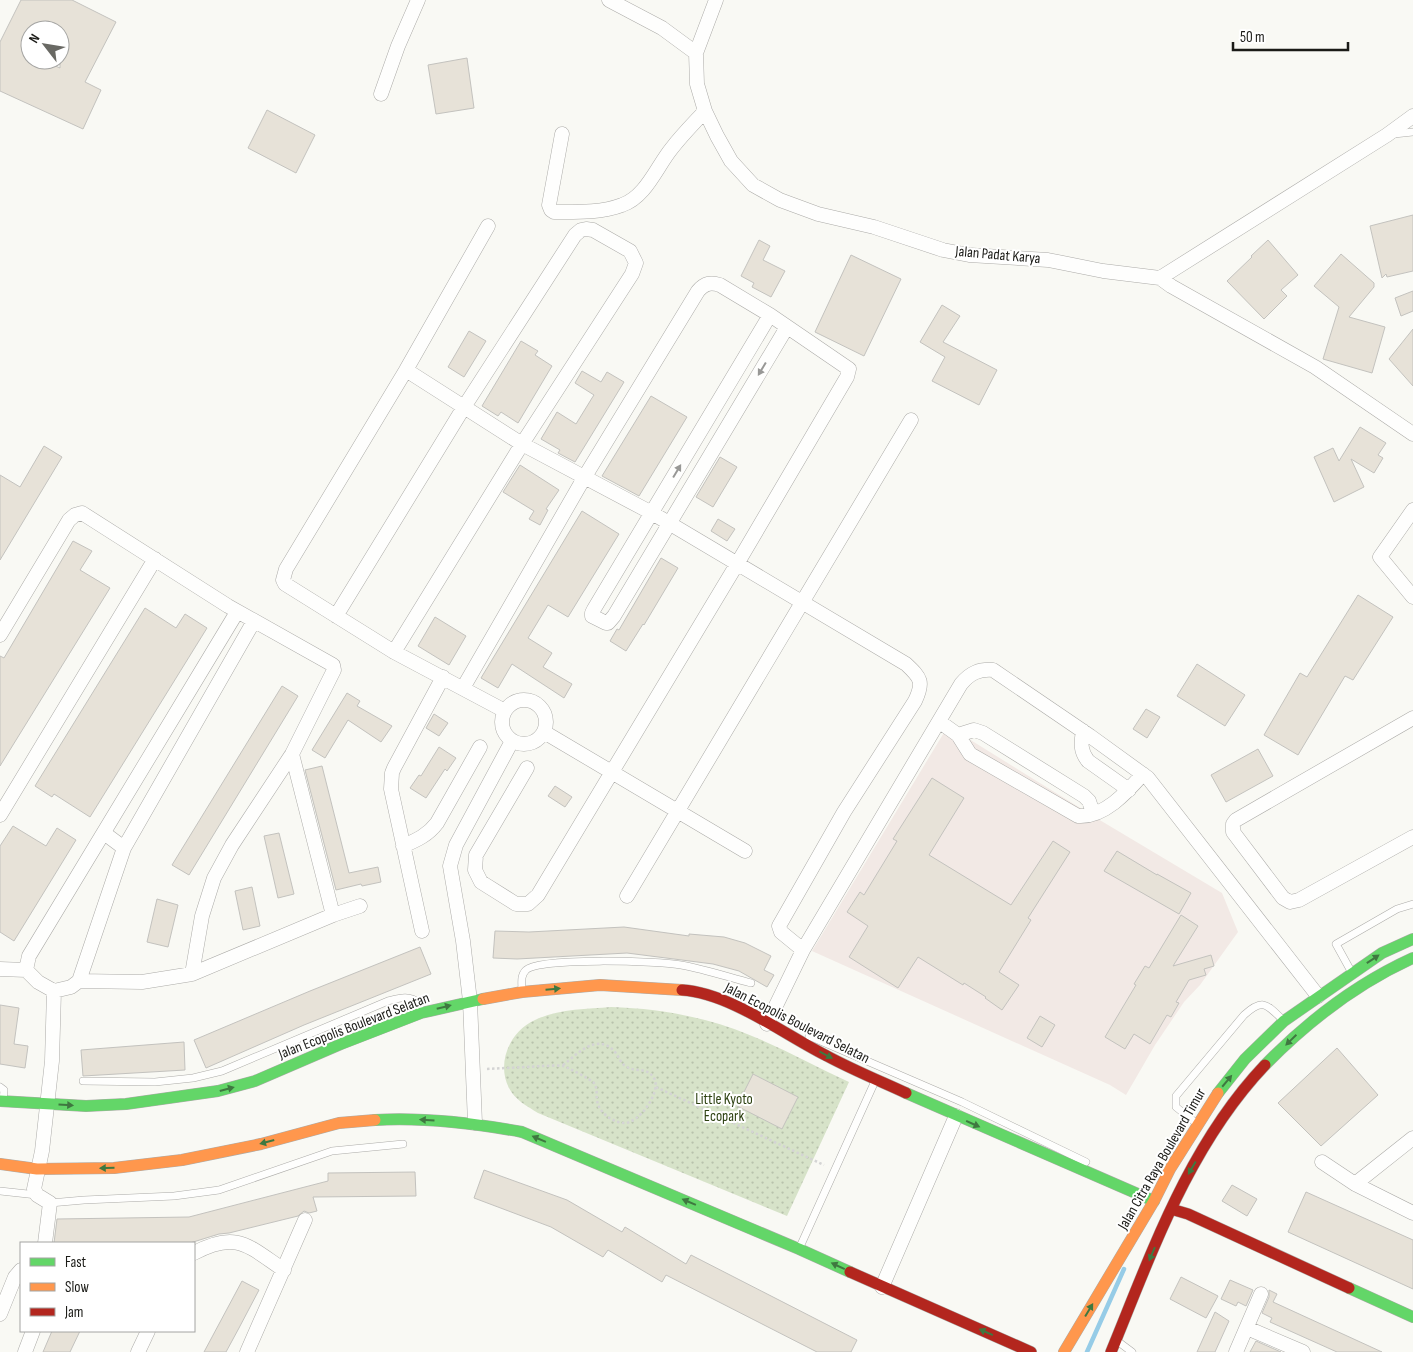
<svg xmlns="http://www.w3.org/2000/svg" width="1413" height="1352" viewBox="0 0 1413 1352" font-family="'Sofia Sans Condensed',sans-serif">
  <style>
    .education { fill: #f2e9e5 }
    .park { fill: url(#park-dots) }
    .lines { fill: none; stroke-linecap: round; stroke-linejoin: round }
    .stream { stroke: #96cce7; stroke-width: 4.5 }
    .building { fill: #e7e2d8; stroke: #c3c2be; fill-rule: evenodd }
    .lane-casing { stroke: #acaba8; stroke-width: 8 }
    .street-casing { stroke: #acaba8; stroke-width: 15 }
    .fast-casing { stroke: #acaba8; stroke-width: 12 }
    .slow-casing { stroke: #acaba8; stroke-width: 12 }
    .jam-casing { stroke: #acaba8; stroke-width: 12 }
    .path { stroke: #d4d4d4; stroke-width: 2.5; stroke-dasharray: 2.5 2.5; stroke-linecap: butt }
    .lane { stroke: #fefefd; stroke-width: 7 }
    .street { stroke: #fefefd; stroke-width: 14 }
    .fast { stroke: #63d668; stroke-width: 11 }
    .slow { stroke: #ff974d; stroke-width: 11 }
    .jam { stroke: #b3261e; stroke-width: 11 }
    .oneway { fill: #989896 }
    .oneway2 { fill: #3f7840 }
    .labels { text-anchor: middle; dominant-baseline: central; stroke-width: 4; stroke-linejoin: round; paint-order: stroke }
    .street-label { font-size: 15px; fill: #1b1b17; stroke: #fff }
    .park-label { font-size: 15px; fill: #2d4111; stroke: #fff }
  </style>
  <defs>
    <pattern id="park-dots" width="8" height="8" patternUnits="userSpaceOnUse" patternTransform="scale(1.25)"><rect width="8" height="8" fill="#d7e3c9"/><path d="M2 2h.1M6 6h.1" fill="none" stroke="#b8c2ac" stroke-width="1.8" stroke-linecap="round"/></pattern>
  </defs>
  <rect width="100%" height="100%" fill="#f9f9f4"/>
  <!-- education -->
  <path class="education" d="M948 726 1098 819 1222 893 1238 932 1200 985 1184 1002 1155 1045 1126 1095 1110 1085 812 951Z"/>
  <!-- park -->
  <path class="park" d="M611 1007C643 1008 674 1012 705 1020 756 1033 802 1060 849 1082L787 1216 538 1113C527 1106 515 1100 509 1088 496 1063 510 1031 535 1020 558 1009 586 1009 611 1007Z"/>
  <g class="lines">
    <!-- stream -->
    <path class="stream" d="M1087 1352 1124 1269"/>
  </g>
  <!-- building -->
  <path class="building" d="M21 0H72L116 22 85 82 101 90 83 129 0 91V42ZM30 30H60V68L42 60H30Z
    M467 58 474 108 436 114 428 65Z
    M267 110 315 135 296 173 248 148Z
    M1413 215V271L1387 277 1386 274 1382 278 1370 226Z
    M759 240 770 246 763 260 785 271 771 297 752 287 754 283 741 276Z
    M1268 240 1298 275 1281 290 1287 296 1264 319 1227 281 1252 257 1251 256Z
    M1341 254 1374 283V287L1349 317 1385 327 1372 373 1323 359 1339 307 1314 286Z
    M851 255 901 279 864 356 815 332Z
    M1413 291V311L1401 316 1395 298Z
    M942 305 960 316 943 342 997 370 979 405 932 381 945 357 920 342Z
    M1413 329V386L1389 359Z
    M469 331 486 341 464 377 448 367Z
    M521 341 538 351 535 355 552 366 518 423 501 412 498 416 482 406Z
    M582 371 601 382 607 372 624 382 575 462 558 453 560 450 541 439 557 412 576 424 592 398 594 395 575 383Z
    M651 396 687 417 639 496 602 476Z
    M1360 427 1386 443 1378 455 1383 458 1374 473 1351 459 1364 487 1334 502 1314 457 1333 448 1339 461Z
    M44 446 62 457 0 560V475L20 487Z
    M720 457 737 467 713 507 696 497Z
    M520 465 559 490 546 509 548 510 540 525 529 519 534 511 503 492Z
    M582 511 619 534 568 617 548 605 528 638 552 653 543 667 572 684 564 698 512 664 498 688 481 678Z
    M718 519 735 529 727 541 711 531Z
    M73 541 92 551 80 570 110 588 0 766V656L4 658Z
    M661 558 678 568 644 625 643 624 626 651 610 641 617 629 619 630Z
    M1358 595 1393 617 1353 680 1345 676 1298 755 1264 735 1300 673 1307 677Z
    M145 608 176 628 185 614 207 628 90 817 54 794 52 797 35 786Z
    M435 617 466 636 449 665 418 646Z
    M1197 664 1245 695 1225 726 1177 696Z
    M282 686 298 696 189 875 172 865Z
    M347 693 360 701 357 706 392 726 381 742 348 720 325 758 312 750Z
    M1146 709 1160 717 1147 738 1133 729Z
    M434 714 448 723 439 736 426 728Z
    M439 747 456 758 447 771 445 769 426 798 410 788 419 775 421 776Z
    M1258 749 1273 776 1226 802 1211 775Z
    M322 766 349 873 378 867 381 882 362 886 361 884 336 890 305 770Z
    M932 778 964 798 929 855 1011 905 1053 841 1070 852 1028 918 1031 920 999 972 1019 985 1002 1010 985 998 986 997 964 983 963 985 918 957 898 988 849 957 868 926 847 912 860 892 864 895 897 841 893 839Z
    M555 786 572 797 565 807 548 796Z
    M13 826 46 846 57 828 76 840 14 941 0 932V846Z
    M279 833 294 894 278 898 264 836Z
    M1117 851 1157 875V874L1191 893 1179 914 1104 871Z
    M252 887 260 926 243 930 235 891Z
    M157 899 178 905 168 947 147 942Z
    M1181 915 1198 926 1173 966 1211 955 1214 966 1204 969 1206 975 1189 980 1176 1002 1179 1003 1171 1017 1167 1015 1150 1044 1134 1034 1125 1049 1105 1037 1136 985 1134 984 1145 966 1149 968Z
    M624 927 689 936V934L724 937 745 943 771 956 764 970 774 975 767 987 739 971 713 964 627 953 517 959 493 958 495 931 529 932Z
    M420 947 431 974 304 1025 206 1068 194 1040 310 991Z
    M0 1005 19 1008 14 1044 28 1046 25 1068 0 1064Z
    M1040 1016 1055 1025 1042 1047 1027 1038Z
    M184 1042 185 1070 83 1076 81 1050Z
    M1337 1048 1378 1095 1321 1146 1278 1103Z
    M753 1074 798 1097 782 1129 737 1106Z
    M484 1170 567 1200 622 1232 625 1227 686 1264 691 1255 857 1340 851 1352H817L666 1275 662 1282 608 1250 603 1257 551 1227 474 1198Z
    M415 1172 416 1196 313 1197 317 1211 309 1213 304 1211 298 1216 229 1233 219 1234 190 1243H54L57 1219 189 1217 328 1181V1173Z
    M1232 1185 1257 1199 1247 1216 1222 1201Z
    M1306 1192 1413 1240V1289L1288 1232Z
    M1181 1277 1218 1296 1206 1318 1170 1299Z
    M1230 1280 1253 1290 1246 1306 1238 1302 1236 1306 1221 1299Z
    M242 1281 259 1290 239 1328 226 1352H204Z
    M1269 1290 1277 1294 1273 1302 1382 1352H1337L1270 1322 1272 1318 1262 1313 1269 1297Z
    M1215 1312 1229 1321 1215 1352H1197Z
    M52 1331H80L70 1352H43Z
    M1256 1341 1281 1352H1250Z"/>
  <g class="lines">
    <!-- lane casing -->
    <g class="lane-casing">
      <path id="lane" d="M1394 134 1413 132
        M1352 973 1336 944 1397 909 1413 904
        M522 991C522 983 520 976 526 970 538 957 659 961 681 965 704 969 728 977 751 983
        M809 1036 962 1102 1086 1162
        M83 1081 155 1082 193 1078 222 1071 388 1001C400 998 409 995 419 1003L421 1013
        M0 1087 4 1090 3 1101
        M1196 1123 1176 1107V1096L1244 1015C1263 998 1266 1004 1283 1020
        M0 1191 37 1195
        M50 1203 84 1200 174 1196 219 1190 332 1151 403 1144
        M799 1249 876 1079
        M1116 1340 1132 1352"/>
    </g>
    <!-- street casing -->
    <g class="street-casing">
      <path id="street" d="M609 0 662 28 696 53
        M716 0 696 53 697 84 705 111 717 136 731 161 753 185 780 200 818 214 874 227 943 250 969 255 1048 260 1103 271 1160 278 1171 286 1315 367 1413 434
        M381 94 398 46 418 0
        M562 134 549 205 551 210 554 212C576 212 601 213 622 205 646 197 657 166 672 148 682 135 694 123 705 111
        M488 226 406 370 286 569 283 580 285 584 394 652 505 711
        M1160 278 1387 135 1413 116
        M770 315 594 609 592 613V616L606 623H608L614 616 787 327
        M406 370 522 444 652 513 906 664C921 678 924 682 915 701L844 812 779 926 781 932 803 950
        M1413 510 1380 557 1413 597
        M336 616 464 407 575 235 581 230 586 229 593 230 630 251 636 263 632 274 522 444 394 652
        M0 635 69 520 75 515 82 513 228 606 333 665 334 670 292 754 333 915
        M463 688 584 478 698 291C705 283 711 282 720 285L770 315 849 369 847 377 737 564 538 895 528 904H516L481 882 475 870 476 855 527 768
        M502 722a22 22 0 1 1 44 0a22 22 0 1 1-44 0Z
        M1413 718 1236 820 1233 824V832L1283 898 1290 902 1299 900 1413 837
        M940 722 958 735 970 754 1078 816C1104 818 1127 792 1143 774
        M1083 731C1081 743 1080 751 1088 761L1129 790
        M544 732 745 851
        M958 735 974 730 983 733 1084 796 1089 801 1093 813
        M0 815 155 559
        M104 833 124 848
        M403 846C417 840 428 835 437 823L480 747
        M627 896 911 420
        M422 931 391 789 392 773 394 768 443 677
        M0 969 26 970
        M192 974 202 916 214 878 232 845 292 754
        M79 981 142 982 192 974 333 915 360 906
        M54 991 71 987 79 981 124 848 254 621
        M767 1024 803 950 961 684C970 673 979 669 993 670L1090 736 1148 778 1318 996
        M475 1123 470 1001 463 941 450 866 456 845 512 741
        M1322 1162 1355 1184 1413 1213
        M1355 1184 1413 1138
        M45 1243 50 1203 37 1195 34 1189 42 1151 52 1061 54 991 38 982 26 970 29 956 237 612
        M194 1253C237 1230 248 1246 284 1270
        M882 1287 956 1116
        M0 1314 15 1277 21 1270
        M1247 1328 1303 1352
        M25 1352 33 1331
        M138 1352 148 1331
        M247 1352 305 1220
        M1236 1352 1261 1294"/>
    </g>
    <!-- fast casing -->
    <g class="fast-casing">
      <path id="fast" d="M1265 1065C1307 1022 1358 983 1413 958
        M906 1093 1154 1201
        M1218 1093 1245 1059 1284 1021 1382 953 1413 939
        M0 1101 86 1106 126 1104 218 1091 255 1081 341 1044 421 1013 483 999
        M375 1120C425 1117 473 1123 522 1132L799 1249 850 1272
        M1349 1288 1413 1317"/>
    </g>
    <!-- slow casing -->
    <g class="slow-casing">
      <path id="slow" d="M483 999 522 992 600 985 682 990
        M0 1164 37 1169 114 1168 182 1160 261 1144 339 1123 375 1120
        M1064 1352 1154 1201 1170 1169 1218 1093"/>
    </g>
    <!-- jam casing -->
    <g class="jam-casing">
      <path id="jam" d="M682 990C730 993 785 1035 827 1056 853 1070 880 1081 906 1093
        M1171 1209 1188 1214 1349 1288
        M850 1272 1031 1352
        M1111 1352C1152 1252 1189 1145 1265 1065"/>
    </g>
    <!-- path -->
    <path class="path" d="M487 1069C506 1068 525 1067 544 1066 549 1066 557 1065 563 1066 569 1068 588 1078 593 1082 599 1088 595 1097 598 1104 600 1113 614 1123 624 1123 639 1124 662 1091 654 1078 646 1066 637 1073 627 1067 620 1064 619 1055 613 1050 596 1033 576 1055 562 1066
      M656 1087 824 1165"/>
    <!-- lane -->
    <use href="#lane" class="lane"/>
    <!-- street -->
    <use href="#street" class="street"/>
    <!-- fast -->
    <use href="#fast" class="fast"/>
    <!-- slow -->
    <use href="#slow" class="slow"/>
    <!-- jam -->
    <use href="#jam" class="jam"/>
  </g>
  <!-- one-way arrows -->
  <defs><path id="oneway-solid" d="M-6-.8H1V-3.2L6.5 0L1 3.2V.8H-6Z" transform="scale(1.25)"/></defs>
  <g class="oneway">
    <use href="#oneway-solid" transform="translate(762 369) rotate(121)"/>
    <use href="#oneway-solid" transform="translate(677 471) rotate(-59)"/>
  </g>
  <g class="oneway2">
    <use href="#oneway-solid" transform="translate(1373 959) rotate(-34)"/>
    <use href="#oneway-solid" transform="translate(553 989) rotate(-5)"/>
    <use href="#oneway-solid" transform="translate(444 1007) rotate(-14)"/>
    <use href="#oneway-solid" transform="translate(1291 1040) rotate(136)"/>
    <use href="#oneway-solid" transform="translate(826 1055) rotate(28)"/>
    <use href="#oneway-solid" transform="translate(1227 1081) rotate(-50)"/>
    <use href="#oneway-solid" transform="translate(227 1089) rotate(-15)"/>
    <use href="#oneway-solid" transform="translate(66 1105) rotate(3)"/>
    <use href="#oneway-solid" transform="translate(427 1120) rotate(-177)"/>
    <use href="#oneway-solid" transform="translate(973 1124) rotate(24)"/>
    <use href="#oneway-solid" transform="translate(539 1139) rotate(-157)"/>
    <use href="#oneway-solid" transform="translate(267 1142) rotate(165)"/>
    <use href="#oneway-solid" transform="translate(107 1168) rotate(179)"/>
    <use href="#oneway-solid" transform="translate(1192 1168) rotate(120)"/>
    <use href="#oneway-solid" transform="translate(689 1202) rotate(-157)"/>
    <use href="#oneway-solid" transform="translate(1152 1254) rotate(113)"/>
    <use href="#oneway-solid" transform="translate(838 1266) rotate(-155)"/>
    <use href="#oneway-solid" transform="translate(1089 1310) rotate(-59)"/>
    <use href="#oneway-solid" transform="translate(986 1332) rotate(-156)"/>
  </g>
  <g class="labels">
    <!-- street labels -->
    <g class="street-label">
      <text transform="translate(998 255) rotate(5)">Jalan Padat Karya</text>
      <text transform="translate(797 1023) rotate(27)">Jalan Ecopolis Boulevard Selatan</text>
      <text transform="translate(354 1026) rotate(-21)">Jalan Ecopolis Boulevard Selatan</text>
      <text transform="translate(1162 1159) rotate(-60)">Jalan Citra Raya Boulevard Timur</text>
    </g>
    <!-- park labels -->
    <g class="park-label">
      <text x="724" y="1099">Little Kyoto<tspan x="724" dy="17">Ecopark</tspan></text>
    </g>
  </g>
  <!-- legend -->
  <rect x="20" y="1242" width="175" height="90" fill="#ffffff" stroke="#a4a4a2"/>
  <rect x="30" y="1258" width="25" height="8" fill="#63d668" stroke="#a4a4a2"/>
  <text x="65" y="1267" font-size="15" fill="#1b1b17">Fast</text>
  <rect x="30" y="1283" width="25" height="8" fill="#ff974d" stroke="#a4a4a2"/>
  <text x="65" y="1292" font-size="15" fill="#1b1b17">Slow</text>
  <rect x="30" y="1308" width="25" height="8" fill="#b3261e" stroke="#a4a4a2"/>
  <text x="65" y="1317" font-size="15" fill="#1b1b17">Jam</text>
  <!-- north arrow -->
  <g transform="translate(45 45) rotate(301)"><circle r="24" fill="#ffffff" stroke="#a4a4a2"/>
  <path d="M0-4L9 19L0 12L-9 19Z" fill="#696964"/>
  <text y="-8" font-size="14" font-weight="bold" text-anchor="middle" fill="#1b1b17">N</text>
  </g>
  <!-- scale -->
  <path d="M1233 42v8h115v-8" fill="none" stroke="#1b1b17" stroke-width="2.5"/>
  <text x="1240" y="42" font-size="15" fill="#1b1b17" stroke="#ffffff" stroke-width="4" paint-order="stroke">50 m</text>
</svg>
